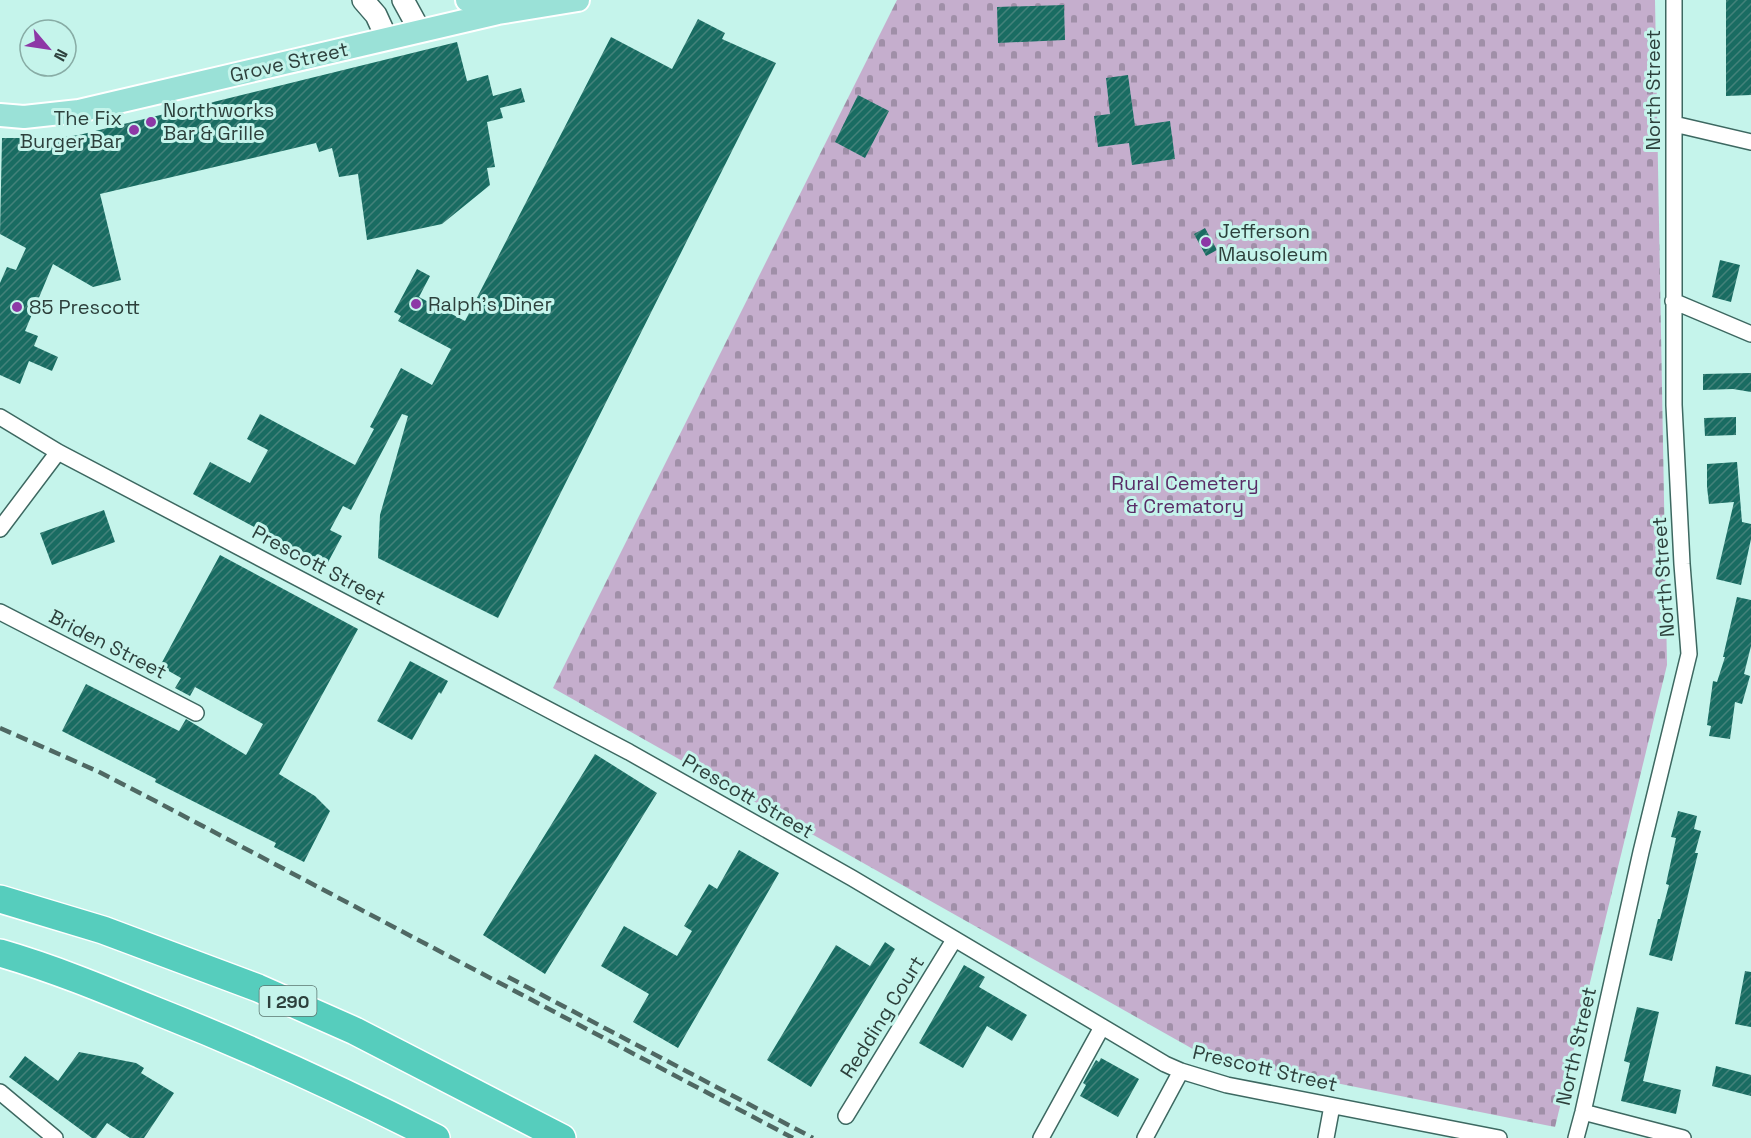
<svg xmlns="http://www.w3.org/2000/svg" width="1751" height="1138" viewBox="0 0 1751 1138" font-family="'Space Grotesk',sans-serif">
  <style>
    .cemetery { fill: url(#cemetery-stones) }
    .building { fill: url(#building-hatch) }
    .lines { fill: none; stroke-linecap: round; stroke-linejoin: round }
    .street-casing { stroke: #3d6861; stroke-width: 18 }
    .secondary-casing { stroke: #3d6861; stroke-width: 24 }
    .primary-casing { stroke: #fff; stroke-width: 26 }
    .highway-casing { stroke: #fff; stroke-width: 30 }
    .street { stroke: #fff; stroke-width: 15 }
    .secondary { stroke: #fff; stroke-width: 21 }
    .primary { stroke: #9ae1d7; stroke-width: 22 }
    .highway { stroke: #56cdbd; stroke-width: 27 }
    .rail { stroke: #4f6863; stroke-width: 4.5; stroke-dasharray: 12 6; stroke-linecap: butt }
    .poi-dot { fill: #8d38a6; stroke: #c5f4eb; stroke-width: 2 }
    .labels { text-anchor: middle; dominant-baseline: central; stroke-width: 6; stroke-linejoin: round; paint-order: stroke }
    .shield { fill: #c5f4eb; stroke: #5b7670; stroke-width: 1.5 }
    .shield-label { font-size: 18px; font-weight: bold; fill: #2d403c }
    .street-label { font-size: 20px; fill: #2d403c; stroke: #c5f4eb }
    .poi-label { font-size: 20px; fill: #2d403c; stroke: #c5f4eb; text-anchor: start }
    .park-label { font-size: 20px; fill: #592c67; stroke: #c5f4eb }
  </style>
  <defs>
    <pattern id="cemetery-stones" width="16" height="16" patternUnits="userSpaceOnUse" patternTransform="scale(1.5)"><rect width="16" height="16" fill="#c5aecd"/><path d="M2 7V4a2 2 0 0 1 4 0v3zM10 15v-3a2 2 0 0 1 4 0v3z" fill="#a08fa8"/></pattern>
    <pattern id="building-hatch" width="6" height="6" patternUnits="userSpaceOnUse" patternTransform="scale(1.5)"><rect width="6" height="6" fill="#196c62"/><path d="M-1 1l2-2M0 6l6-6M5 7l2-2" fill="none" stroke="#43827a"/></pattern>
  </defs>
  <rect width="100%" height="100%" fill="#c5f4eb"/>
  <!-- cemetery -->
  <path class="cemetery" d="M897 0H1655L1667 665 1555 1127 1207 1057 553 688Z"/>
  <!-- building -->
  <path class="building" d="M1726 0H1751V95L1726 96Z
    M1064 5 1065 40 998 43 997 7Z
    M698 19 725 33 722 39 776 63 498 618 378 558 380 515 408 416 402 414 351 510 343 506 330 530 342 536 326 566 193 494 210 462 250 483 268 450 247 439 260 414 355 465 374 429 370 427 401 368 432 385 451 349 398 321 401 316 394 312 417 269 430 276 419 297 465 321 611 37 672 69Z
    M457 42 467 81 488 75 493 96 521 88 525 102 500 108 503 118 487 122 495 167 487 168 490 185 442 224 367 240 358 174 339 177 332 148 319 152 316 143 100 194 121 280 93 287 53 264 25 331 38 336 34 346 58 357 52 371 29 361 20 384 0 375V283L7 267 16 270 26 248 0 234 2 138H32V141L79 135Z
    M1128 75 1135 126 1170 121 1175 159 1132 165 1129 143 1098 147 1094 116 1110 114 1106 78Z
    M858 95 889 111 865 158 835 142Z
    M1205 228 1217 250 1206 256 1194 234Z
    M1720 260 1740 265 1731 302 1712 297Z
    M1751 373V392L1733 389 1703 390V374Z
    M1736 417V435L1705 436 1704 418Z
    M1737 462 1742 522 1751 524V539L1741 585 1716 579 1734 502 1709 504 1707 487V464Z
    M104 510 115 542 52 565 40 533Z
    M220 555 358 629 279 774 315 796 330 811 304 862 274 847 276 843 155 782 156 779 62 731 86 684 179 731 186 719 246 755 263 724 195 687 190 696 175 688 181 678 160 666Z
    M1737 597 1751 600V646L1744 674 1750 676 1742 704 1735 702 1730 739 1709 736 1711 726 1707 725 1713 681 1717 682 1725 657H1723Z
    M410 661 448 681 441 694 439 692 412 740 377 721Z
    M595 754 657 793 545 974 483 935Z
    M1678 811 1697 816 1694 829 1701 831 1695 853H1698L1672 961 1649 955 1658 919H1660L1669 885 1666 884 1676 838 1671 837Z
    M739 850 779 873 678 1048 633 1022 649 994 601 966 624 926 677 956 692 931 684 926 709 884 717 889Z
    M885 942 895 949 811 1087 767 1060 836 945 870 966Z
    M964 965 985 977 979 987 1027 1015 1012 1041 987 1026 963 1068 919 1043Z
    M1745 971 1751 972V1027L1735 1024Z
    M1637 1007 1659 1012 1643 1081 1681 1090 1676 1114 1621 1101 1630 1063 1624 1061Z
    M79 1052 136 1063 144 1068 141 1073 174 1093 144 1138H130L107 1123 96 1138H92L9 1077 25 1056 58 1081Z
    M1101 1058 1139 1079 1118 1117 1080 1096 1086 1085 1083 1083 1096 1060 1099 1062Z
    M1716 1066 1751 1075V1096L1712 1086Z"/>
  <g class="lines">
    <!-- street casing -->
    <g class="street-casing">
      <path id="street" d="M1674 124 1751 142
        M1673 301 1751 334
        M0 417 58 452 629 752 852 878 1165 1064 1181 1071 1227 1085 1499 1138
        M0 529 58 452
        M0 612 196 713
        M0 1092 55 1138
        M1583 1112 1683 1138
        M846 1116 954 940
        M1041 1138 1102 1027
        M1145 1138 1181 1071
        M1326 1138 1332 1106
        M1576 1138 1583 1112 1641 852 1689 654 1682 564 1674 405V0"/>
    </g>
    <!-- secondary casing -->
    <g class="secondary-casing">
      <path id="secondary" d="M363 0 376 15 387 39
        M403 0 420 31"/>
    </g>
    <!-- primary casing -->
    <g class="primary-casing">
      <path id="primary" d="M467 0 503 9
        M0 115 24 117 79 111 498 13 578 0"/>
    </g>
    <!-- highway casing -->
    <g class="highway-casing">
      <path id="highway" d="M0 899 103 930 258 988 355 1031 562 1138
        M0 953C52 968 103 989 154 1010 250 1048 344 1091 436 1138"/>
    </g>
    <!-- street -->
    <use href="#street" class="street"/>
    <!-- secondary -->
    <use href="#secondary" class="secondary"/>
    <!-- primary -->
    <use href="#primary" class="primary"/>
    <!-- highway -->
    <use href="#highway" class="highway"/>
    <!-- rail -->
    <path class="rail" d="M0 728 97 771 161 804 793 1138
      M508 977 813 1138"/>
  </g>
  <!-- markers -->
  <g class="poi-dot">
    <circle cx="151" cy="122" r="6"/>
    <circle cx="134" cy="130" r="6"/>
    <circle cx="1206" cy="242" r="6"/>
    <circle cx="416" cy="304" r="6"/>
    <circle cx="17" cy="307" r="6"/>
  </g>
  <g class="labels">
    <!-- shield labels -->
    <rect class="shield" x="259.5" y="986" width="57" height="30" rx="4.5"/>
    <g class="shield-label">
      <text x="288" y="1001">I 290</text>
    </g>
    <!-- street labels -->
    <g class="street-label">
      <text transform="translate(289 62) rotate(-13)">Grove Street</text>
      <text transform="translate(1653 90) rotate(-90)">North Street</text>
      <text transform="translate(319 565) rotate(28)">Prescott Street</text>
      <text transform="translate(1663 577) rotate(-94)">North Street</text>
      <text transform="translate(108 644) rotate(27)">Briden Street</text>
      <text transform="translate(748 796) rotate(30)">Prescott Street</text>
      <text transform="translate(882 1017) rotate(-58)">Redding Court</text>
      <text transform="translate(1576 1046) rotate(-77)">North Street</text>
      <text transform="translate(1265 1068) rotate(13)">Prescott Street</text>
    </g>
    <!-- poi labels -->
    <g class="poi-label">
      <text x="163" y="110">Northworks<tspan x="163" dy="23">Bar &amp; Grille</tspan></text>
      <text x="122" y="118" text-anchor="end">The Fix<tspan x="122" dy="23">Burger Bar</tspan></text>
      <text x="1218" y="231">Jefferson<tspan x="1218" dy="23">Mausoleum</tspan></text>
      <text x="428" y="304">Ralph's Diner</text>
      <text x="29" y="307">85 Prescott</text>
    </g>
    <!-- park labels -->
    <g class="park-label">
      <text x="1185" y="483">Rural Cemetery<tspan x="1185" dy="23">&amp; Crematory</tspan></text>
    </g>
  </g>
  <!-- north arrow -->
  <g transform="translate(48 48) rotate(119)"><circle r="28" fill="#c5f4eb" stroke="#88aca5" stroke-width="1.5"/>
  <path d="M0-4.5L10 22L0 15L-10 22Z" fill="#8d38a6"/>
  <text y="-9" font-size="16" font-weight="bold" text-anchor="middle" fill="#2d403c">N</text>
  </g>
</svg>
